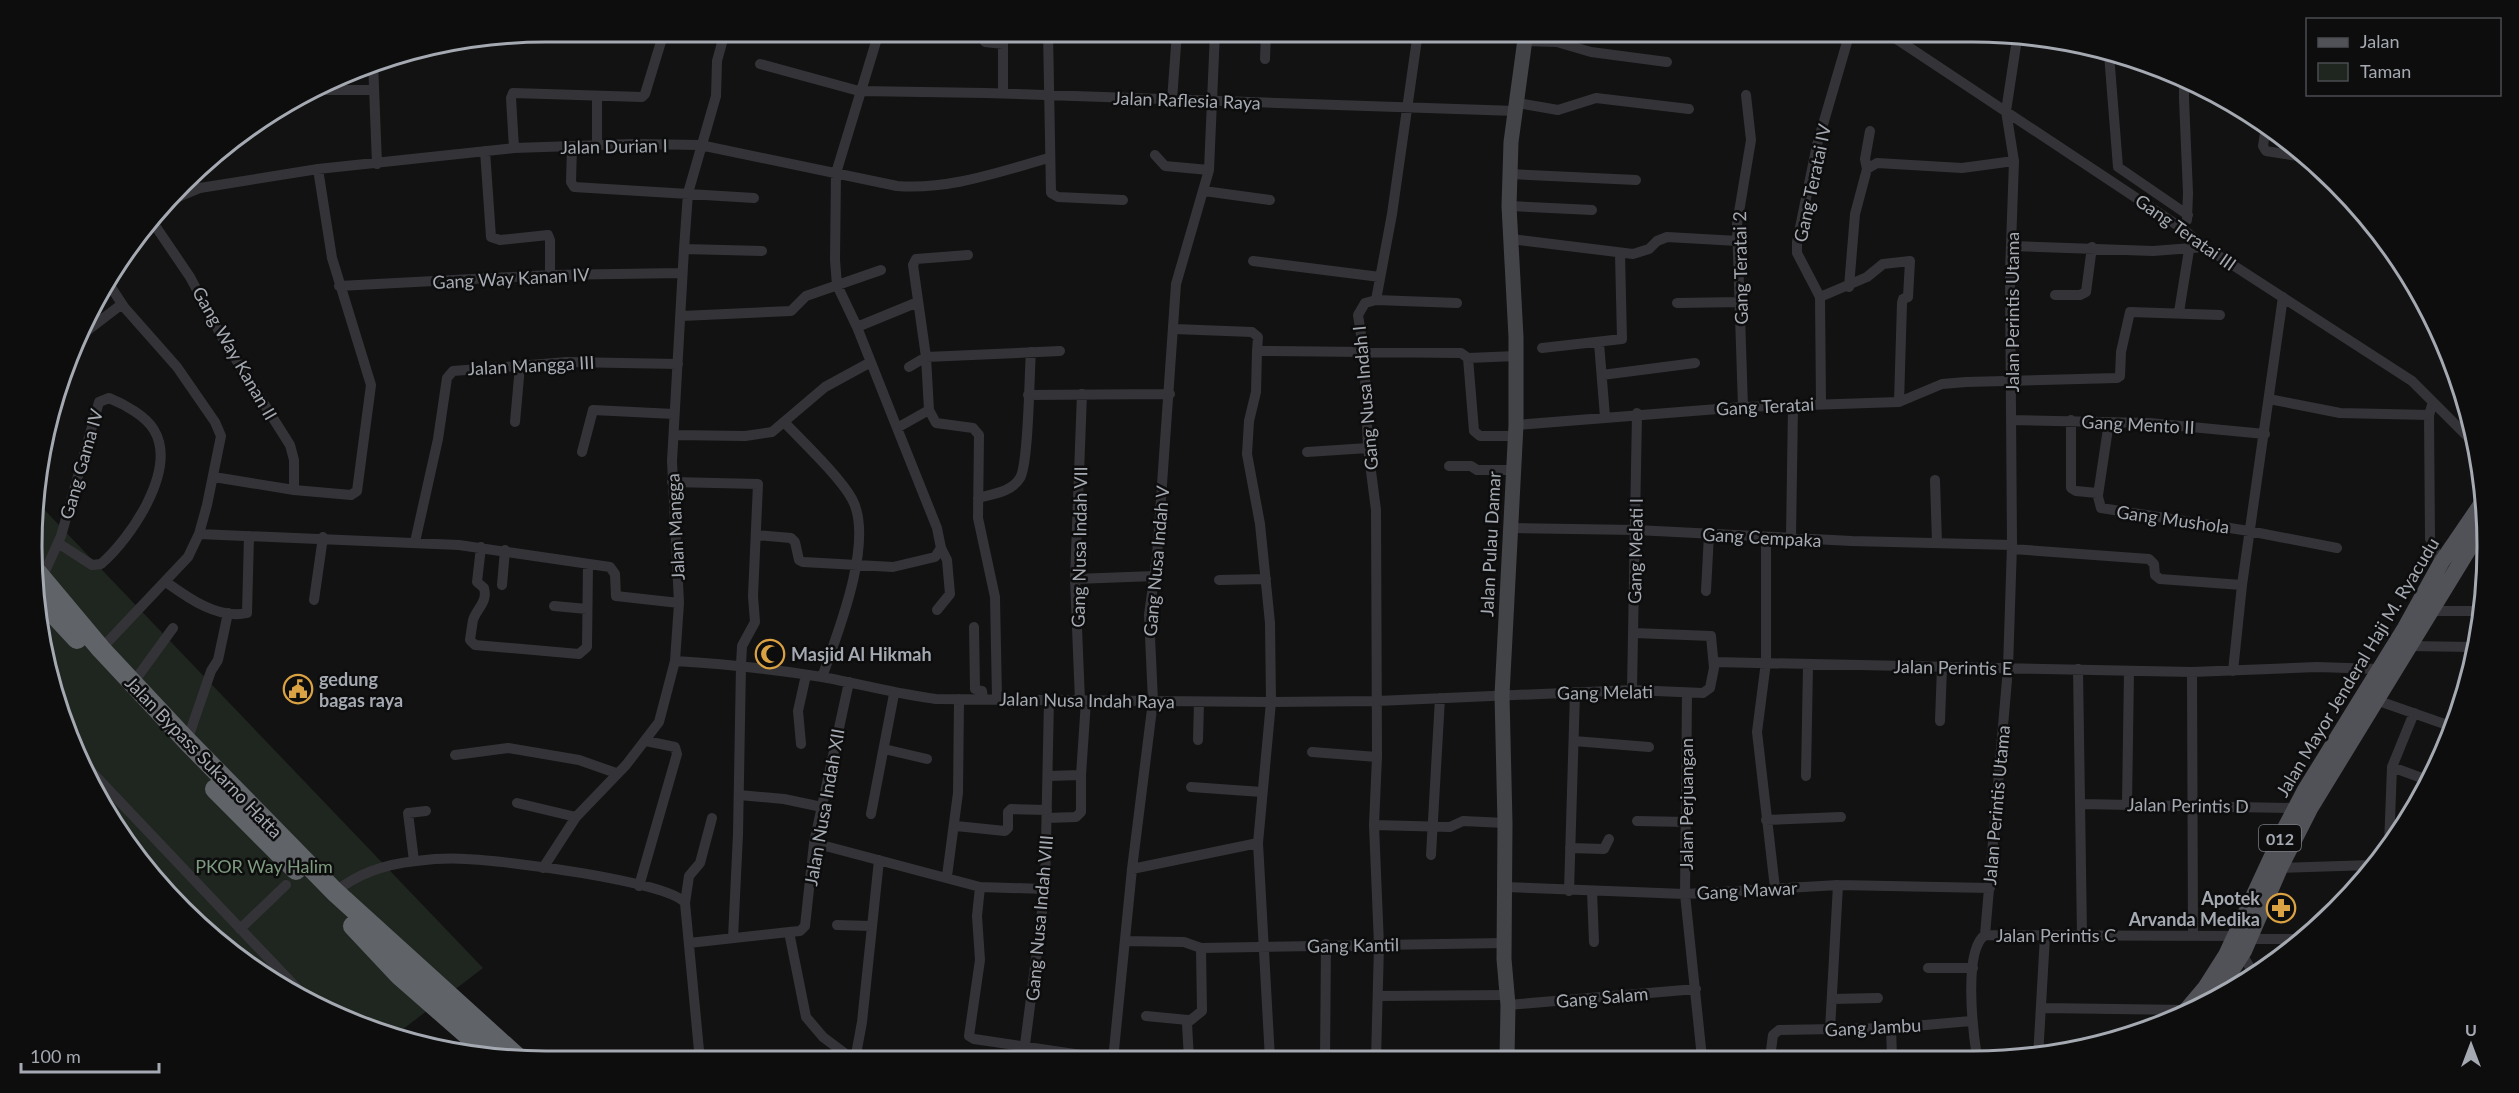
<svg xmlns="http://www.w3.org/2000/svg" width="2519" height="1093" viewBox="0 0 2519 1093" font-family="Lato,sans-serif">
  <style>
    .park { fill: #1f261f }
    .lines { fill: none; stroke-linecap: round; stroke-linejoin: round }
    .street { stroke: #343438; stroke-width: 10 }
    .secondary { stroke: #424448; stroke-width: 15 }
    .primary { stroke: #505257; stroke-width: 16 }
    .highway { stroke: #606368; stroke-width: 20 }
    .labels { text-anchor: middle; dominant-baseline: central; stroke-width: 5; stroke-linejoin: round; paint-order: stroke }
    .shield { fill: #0d0d0e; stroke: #777b81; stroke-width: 1.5 }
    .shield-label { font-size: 16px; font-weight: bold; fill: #a5aab2 }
    .street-label { font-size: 18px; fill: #a5aab2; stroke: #0d0d0e }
    .poi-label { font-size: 18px; font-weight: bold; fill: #a5aab2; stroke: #0d0d0e; text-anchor: start }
    .park-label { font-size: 18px; fill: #7e9b7f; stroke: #0d0d0e }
    .rim { fill: none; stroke: #a5aab2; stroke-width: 3 }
  </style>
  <rect width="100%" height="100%" fill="#121213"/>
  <!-- park -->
  <path class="park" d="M36 501 483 968 394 1036 381 1034 289 993 207 934 100 804 41 647 32 546Z"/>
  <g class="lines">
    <!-- street -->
    <path class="street" d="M879 32 836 173 835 260 837 285 857 327 897 428
      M1048 32 1051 193 1058 197 1123 200
      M1886 32 2183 229 2205 247 2412 381 2475 444
      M1525 41 1557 42 1591 52 1667 62
      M985 42 1003 44V93
      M2109 54 2118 167 2188 215
      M1265 59 1266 32
      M373 62 377 164
      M760 64 859 91 986 93 1516 111
      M311 90H374
      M597 96V145
      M1172 100 1177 32
      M1517 103 1558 110 1596 98 1689 109
      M2266 126 2263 146 2266 151 2310 158
      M572 146 571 182 574 187 754 198
      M514 148 511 98 513 93 642 97 645 94 664 32
      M485 151 491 237 500 240 548 235 550 240V275
      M1155 155 1165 166 1209 170
      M1867 169 1877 163 1962 168 2014 161
      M1510 174 1636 180
      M1204 191 1270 200
      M176 198 200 188 318 169 514 148 633 144 700 145 897 186C950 190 998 172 1049 158
      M1509 206 1592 210
      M2187 220 2188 193 2184 99V87L2190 82
      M154 224 190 277 223 339 290 445 294 460V490
      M1511 239 1633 254 1649 249 1657 241 1667 237 1738 241
      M2012 246 2153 251 2205 247
      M684 249 762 251
      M968 255 916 259 913 265 926 357 929 410 936 423 973 428 979 435 978 518 995 597 997 698
      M1253 261 1380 277
      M339 286 550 275 682 273
      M1849 287 1855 214 1867 169 1865 159 1870 131
      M2055 295H2080L2086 292 2092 247
      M1820 297 1867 277 1883 264 1910 261 1908 297 1903 299 1902 303 1899 402
      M1376 300 1457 303
      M1677 303 1741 302
      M2179 312 2189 250
      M682 316 791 311 806 296 881 270
      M857 327 918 302
      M1174 329 1252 332 1258 337 1257 351H1263L1461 353 1468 358 1516 356
      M84 333 122 304
      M1599 343 1605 417
      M1542 348 1622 339 1620 254
      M1257 351 1256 392 1249 421 1247 454 1260 524 1270 623 1271 702 1258 843 1270 1059
      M1468 358 1474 431 1480 436H1515
      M909 367 926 357 1060 351
      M1602 375 1695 363
      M1028 395 1170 394
      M2269 399 2340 413 2429 415
      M2433 402 2429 415 2430 539 2441 563
      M1821 403 1820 297 1797 253V242L1817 145 1850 32
      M1743 407 1737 224 1751 140 1746 95
      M2012 420 2149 423 2265 434
      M2071 420V488L2076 491 2097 493 2101 508 2249 531 2337 548
      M515 422 520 366
      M785 423C803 442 840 477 852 499 875 541 837 635 822 677
      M1516 425 1743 407 1899 402 1942 384 1966 382 2117 378 2120 376 2121 352 2130 312 2220 315
      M674 435 745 436 772 432 825 387 869 363
      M582 452 593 410 674 414
      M1307 452 1368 448
      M1449 466H1471L1477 470H1514
      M214 477 294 490 351 495 357 491 371 385 332 258 318 169
      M1935 480 1937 543
      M672 482 758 484 753 596 755 622 742 646 741 665 738 834 733 938
      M2098 495 2109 422
      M978 498C992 494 1012 492 1020 478 1029 463 1029 375 1031 352
      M1511 528 1636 530 1852 541 2012 545
      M199 534 459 545 610 567 615 574 616 596 679 603
      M756 535 791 538 795 542 799 560 803 562 893 567 935 557 941 548 937 528 897 428 929 410
      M1766 537V662L1757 732 1775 888
      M1791 537 1793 406
      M415 542 438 439 447 378 453 371 567 362 678 364
      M481 547 477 582 484 588C488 602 477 608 473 620 472 626 471 633 470 640L475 645 579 654 587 647 588 564
      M2012 549 2149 559 2154 564 2155 575 2160 579 2242 585
      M42 578 61 536 99 402 109 398C124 404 146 416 154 430 178 470 130 539 101 564L92 565 58 543
      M1075 579 1155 576
      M1219 580 1266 579
      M166 582C187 597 218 620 247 613L249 536
      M502 585 505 550
      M1706 591 1709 534
      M314 600 323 537
      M554 606 587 609
      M937 610 950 594 947 560 941 548
      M2431 611H2483
      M974 627 975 689 982 691 983 699
      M2409 646 2473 647
      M101 649 188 557 199 534 207 505 221 436 215 422 177 367 124 307 107 281
      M675 661C725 664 773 669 822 677 861 684 897 694 936 699L1271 702 1377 701 1632 690 1703 693 1710 688 1714 668 1711 636 1634 633
      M1714 662 2192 672 2317 667 2379 669
      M2078 669 2082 935
      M2233 671 2242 585 2283 297
      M2192 672 2193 936
      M133 683 173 628
      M1632 690 1637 413
      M1687 693 1685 894 1702 1058
      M2376 700 2453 727
      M1080 701 1075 579 1082 394
      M1940 721 1942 667
      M1198 740 1199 702
      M187 741 211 671 218 660 228 613
      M1574 741 1649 747
      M801 744 798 711 806 675
      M884 749 927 759
      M1312 752 1377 757
      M455 755 508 748 579 760 616 773
      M86 766 309 1001
      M2392 767 2427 780
      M1048 776 1081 775 1086 701
      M1806 776 1808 665
      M1191 787 1262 792
      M739 795 784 799 822 807
      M517 803 576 817
      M2081 804 2294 808
      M2127 804 2129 671
      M871 814 894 694
      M1047 818 1076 817 1081 812V775
      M1766 820 1841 817
      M1637 821 1686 822
      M1374 825 1450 827 1463 821 1505 823
      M956 826 1005 831 1008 828V812L1011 809 1047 810
      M814 843 980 887 1045 889
      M2389 846 2392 767 2414 713
      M1570 848 1604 849 1609 839
      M1431 855 1440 698
      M414 861 408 813 426 811
      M543 868 576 817 626 765 659 722 675 661 679 603 672 461 684 249 688 193 716 96 717 61 725 32
      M2280 868 2372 865
      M1132 869 1258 843
      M947 876 958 793 959 699
      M639 886 677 754 675 747 646 741
      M980 887 977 916 980 960 969 1036 974 1039 1115 1060
      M1505 887 1685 894 1838 885 1990 888
      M1569 891 1575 692
      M1592 891 1594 942
      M335 892C357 874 387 864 416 861 432 859 450 858 466 859 500 860 669 881 685 903L700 1061
      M685 903 689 876 700 863 712 818
      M837 925 871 926
      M240 929 286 885
      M789 932 806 1017 823 1037 855 1061
      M1985 935 2236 936
      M2249 939H2304
      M1125 941 1184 942 1201 948 1504 943
      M689 943 789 932 800 931 805 926 814 843 849 682
      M2242 954 2252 971
      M1928 968H1973
      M1378 996 1507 995
      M1832 999 1878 998
      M1508 1005 1696 989
      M2042 1008 2187 1010
      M1146 1016 1188 1020
      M1891 1028 1892 1057
      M1830 1030 1838 885
      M1977 1057C1973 1032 1963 950 1985 935L2008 668 2012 545 2010 273 2014 161 2006 111 2017 39
      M2038 1057 2045 936
      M1626 1058V1057
      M1770 1058 1773 1035 1779 1030 1891 1028 1971 1021
      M1325 1059 1326 944
      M1376 1059 1379 945 1374 825 1377 757 1376 510 1368 448 1364 354 1358 315 1365 303 1376 300 1392 214 1418 32
      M855 1060 862 1022 879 860
      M1023 1060 1045 889 1049 700
      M1113 1060 1132 869 1153 701 1149 615 1157 556 1176 284 1209 170 1215 32
      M1189 1060 1187 1023 1202 1011 1201 948"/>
    <!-- secondary -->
    <path class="secondary" d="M1507 1059 1508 1005 1504 959 1505 823 1502 695 1516 425V337L1509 206 1511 142 1526 32"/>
    <!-- primary -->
    <path class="primary" d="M2218 992 2244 951 2280 868 2311 807 2486 521
      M2183 1014 2205 988 2226 955 2284 830 2305 790 2405 628 2441 563 2484 500"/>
    <!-- highway -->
    <path class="highway" d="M34 569 101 649 187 741 335 892 517 1057
      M36 595 77 639
      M215 789 296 870
      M353 926 399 975 487 1052"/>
  </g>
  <!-- icons -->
  <defs>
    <g id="mosque-ring" transform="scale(1.5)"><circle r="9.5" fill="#0d0d0e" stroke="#daa243" stroke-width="1.5"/><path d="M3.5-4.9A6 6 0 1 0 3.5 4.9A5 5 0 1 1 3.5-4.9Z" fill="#daa243"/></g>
    <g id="civic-ring" transform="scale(1.5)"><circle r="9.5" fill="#0d0d0e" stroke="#daa243" stroke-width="1.5"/><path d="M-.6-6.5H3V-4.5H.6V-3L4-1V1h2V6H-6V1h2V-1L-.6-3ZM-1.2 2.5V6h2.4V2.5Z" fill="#daa243"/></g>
    <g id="pharmacy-ring" transform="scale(1.5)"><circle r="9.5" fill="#0d0d0e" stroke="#daa243" stroke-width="1.5"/><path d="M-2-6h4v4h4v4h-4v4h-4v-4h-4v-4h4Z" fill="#daa243"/></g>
  </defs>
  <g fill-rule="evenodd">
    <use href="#mosque-ring" x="770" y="654"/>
    <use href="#civic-ring" x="298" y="689"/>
    <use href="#pharmacy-ring" x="2281" y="908"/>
  </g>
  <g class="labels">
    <!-- shield labels -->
    <rect class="shield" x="2259" y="825" width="42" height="26" rx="4.5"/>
    <g class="shield-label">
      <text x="2280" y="838">012</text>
    </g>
    <!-- street labels -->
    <g class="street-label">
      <text transform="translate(1187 100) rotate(2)">Jalan Raflesia Raya</text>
      <text transform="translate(614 146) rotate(-1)">Jalan Durian I</text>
      <text transform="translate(1812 183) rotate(-78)">Gang Teratai IV</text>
      <text transform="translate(2186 232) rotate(35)">Gang Teratai III</text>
      <text transform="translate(1740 268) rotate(-91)">Gang Teratai 2</text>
      <text transform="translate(511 278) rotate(-3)">Gang Way Kanan IV</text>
      <text transform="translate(2012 312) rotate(-90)">Jalan Perintis Utama</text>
      <text transform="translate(235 353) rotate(60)">Gang Way Kanan II</text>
      <text transform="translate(531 365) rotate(-3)">Jalan Mangga III</text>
      <text transform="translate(1365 398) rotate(-95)">Gang Nusa Indah I</text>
      <text transform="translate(1765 406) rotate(-3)">Gang Teratai</text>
      <text transform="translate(2138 424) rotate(3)">Gang Mento II</text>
      <text transform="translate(81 464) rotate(-74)">Gang Gama IV</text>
      <text transform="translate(2173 519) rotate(8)">Gang Mushola</text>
      <text transform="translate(675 527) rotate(-93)">Jalan Mangga</text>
      <text transform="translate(1762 537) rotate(3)">Gang Cempaka</text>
      <text transform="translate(1490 544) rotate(-87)">Jalan Pulau Damar</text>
      <text transform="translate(1079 547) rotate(-89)">Gang Nusa Indah VII</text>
      <text transform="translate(1635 551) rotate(-89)">Gang Melati I</text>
      <text transform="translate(1156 561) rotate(-85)">Gang Nusa Indah V</text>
      <text transform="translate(1953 667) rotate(1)">Jalan Perintis E</text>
      <text transform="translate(2357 667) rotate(-59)">Jalan Mayor Jenderal Haji M. Ryacudu</text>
      <text transform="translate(1605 692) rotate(-1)">Gang Melati</text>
      <text transform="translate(1087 700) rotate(1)">Jalan Nusa Indah Raya</text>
      <text transform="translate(204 757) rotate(46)">Jalan Bypass Sukarno Hatta</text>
      <text transform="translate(1686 804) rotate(-90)">Jalan Perjuangan</text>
      <text transform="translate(1996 805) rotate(-85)">Jalan Perintis Utama</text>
      <text transform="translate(2188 805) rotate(1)">Jalan Perintis D</text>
      <text transform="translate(824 807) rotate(-80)">Jalan Nusa Indah XII</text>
      <text transform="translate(1747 890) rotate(-3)">Gang Mawar</text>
      <text transform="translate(1039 918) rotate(-85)">Gang Nusa Indah VIII</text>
      <text x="2056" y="935">Jalan Perintis C</text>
      <text transform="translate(1353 945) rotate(-1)">Gang Kantil</text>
      <text transform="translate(1602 997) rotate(-5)">Gang Salam</text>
      <text transform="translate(1873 1027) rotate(-3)">Gang Jambu</text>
    </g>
    <!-- poi labels -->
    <g class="poi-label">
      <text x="791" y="654">Masjid Al Hikmah</text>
      <text x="319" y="679">gedung<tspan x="319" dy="21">bagas raya</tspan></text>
      <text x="2260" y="898" text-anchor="end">Apotek<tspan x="2260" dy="21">Arvanda Medika</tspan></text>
    </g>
    <!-- park labels -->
    <g class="park-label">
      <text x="264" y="866">PKOR Way Halim</text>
    </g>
  </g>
  <!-- crop -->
  <path d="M0 0H2519V1093H0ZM546 42H1973A504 504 0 0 1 2477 546V547A504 504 0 0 1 1973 1051H546A504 504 0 0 1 42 547V546A504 504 0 0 1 546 42Z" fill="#0d0d0e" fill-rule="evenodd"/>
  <path class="rim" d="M546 42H1973A504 504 0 0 1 2477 546V547A504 504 0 0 1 1973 1051H546A504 504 0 0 1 42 547V546A504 504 0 0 1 546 42Z"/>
  <!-- legend -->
  <rect x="2306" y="18" width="195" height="78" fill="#0d0d0e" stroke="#4a4c50" stroke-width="1.5"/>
  <rect x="2318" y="38" width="30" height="9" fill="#505257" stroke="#4a4c50" stroke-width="1.5"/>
  <text x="2360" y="48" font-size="18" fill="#a5aab2">Jalan</text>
  <rect x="2318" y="63" width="30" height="18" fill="#1f261f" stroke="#4a4c50" stroke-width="1.5"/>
  <text x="2360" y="78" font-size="18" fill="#a5aab2">Taman</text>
  <!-- north arrow -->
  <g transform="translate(2471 1045)" stroke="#0d0d0e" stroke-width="4.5" paint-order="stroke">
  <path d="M0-4.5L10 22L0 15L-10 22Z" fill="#a5aab2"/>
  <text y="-9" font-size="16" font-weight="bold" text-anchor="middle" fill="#a5aab2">U</text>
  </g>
  <!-- scale -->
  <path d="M21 1063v9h138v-9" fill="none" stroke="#a5aab2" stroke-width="3"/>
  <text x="30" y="1063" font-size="18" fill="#a5aab2" stroke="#0d0d0e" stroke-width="4.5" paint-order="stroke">100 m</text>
</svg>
